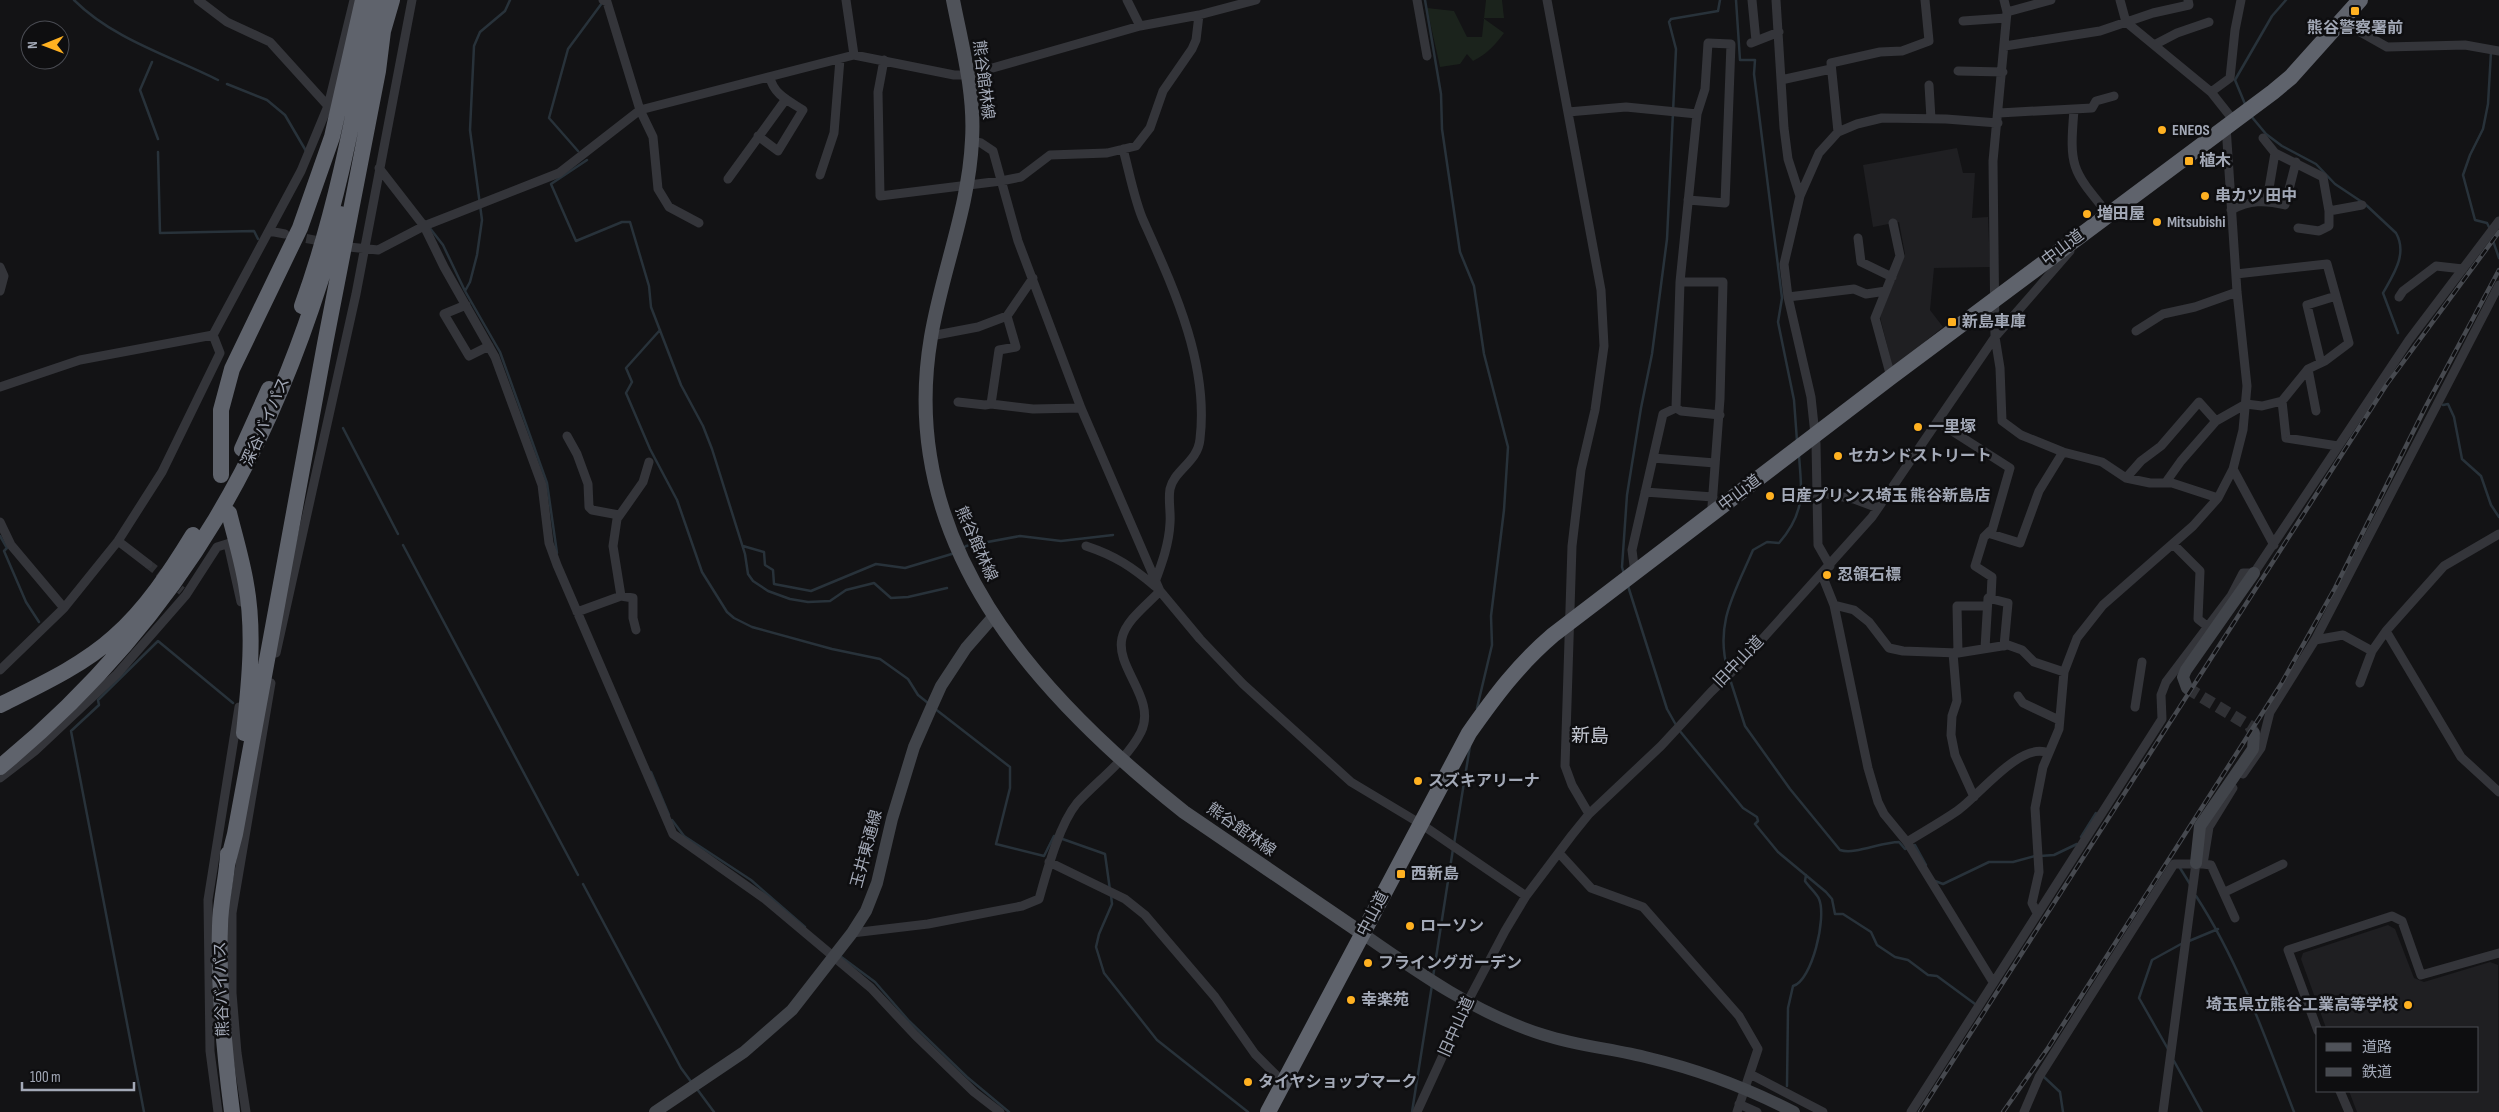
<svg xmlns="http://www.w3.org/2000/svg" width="2499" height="1112" viewBox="0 0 2499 1112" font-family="'Sofia Sans Condensed','Noto Sans JP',sans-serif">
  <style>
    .built { fill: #1f1f22 }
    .green { fill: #1b231c }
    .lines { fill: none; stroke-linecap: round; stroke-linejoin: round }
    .stream { stroke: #28323a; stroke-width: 2.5 }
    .street-tunnel { stroke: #303135; stroke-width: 9; stroke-dasharray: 9 4.5; stroke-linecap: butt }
    .secondary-tunnel { stroke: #303135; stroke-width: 12; stroke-dasharray: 12 6; stroke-linecap: butt }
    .street { stroke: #34353a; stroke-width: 9 }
    .secondary { stroke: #41444a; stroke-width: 12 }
    .primary { stroke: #4f5259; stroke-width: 14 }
    .highway { stroke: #5f636c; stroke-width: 16 }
    .rail-casing { stroke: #46494f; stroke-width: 4.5 }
    .rail { stroke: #0e0e10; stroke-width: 2.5; stroke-dasharray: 8; stroke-linecap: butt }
    .poi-dot { fill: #ffb121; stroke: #0e0e10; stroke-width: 2 }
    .labels { text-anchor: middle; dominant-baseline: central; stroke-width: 5; stroke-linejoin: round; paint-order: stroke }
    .poi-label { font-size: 16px; font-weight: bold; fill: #a3a9b7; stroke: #0e0e10; text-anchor: start }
    .street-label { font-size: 16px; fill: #a3a9b7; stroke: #0e0e10 }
    .quarter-label { font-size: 19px; fill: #c4c8d2; stroke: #0e0e10 }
  </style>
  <rect width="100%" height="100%" fill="#131315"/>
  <!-- built -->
  <path class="built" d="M1957 148 1963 173H1975L1972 218 1988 217 1990 267 1934 268 1930 310 1943 327 1927 340 1918 351 1893 369 1880 317 1905 254 1899 222 1873 227 1863 165Z
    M2388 925 2395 929 2414 978 2424 982 2490 962 2498 965 2499 1112H2357L2349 1091H2478V1028H2326L2301 959 2303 953Z"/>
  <!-- green -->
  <path class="green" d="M1486 0H1502L1504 18H1483L1504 33C1494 46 1487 54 1473 61L1467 54 1460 64 1440 67 1427 8 1454 11 1467 37H1482Z"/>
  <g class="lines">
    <!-- stream -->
    <path class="stream" d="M74 0C113 39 170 56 218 80
      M1425 0 1441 94 1442 129 1460 252 1474 286 1484 354 1508 447 1504 510 1491 616 1492 645 1477 708
      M1736 0 1740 60H1755L1754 74 1782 298 1778 322 1794 400 1797 441
      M152 62 140 90 158 139
      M227 84 267 100 285 115 306 151
      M2245 104 2235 80 2272 16 2286 0
      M2251 116 2266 134 2282 146 2316 164 2335 184 2365 204 2396 233C2408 254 2393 275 2383 293L2398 333
      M578 151 549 118 568 49 602 3
      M158 152 160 233 254 231 258 239
      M587 160 551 184 576 241 622 222H630L649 286 651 307 681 385 703 426 712 449 745 554 748 574 753 581 768 591 790 599 808 602 830 601 846 590 874 583 891 598 908 597 947 588
      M429 227 443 245 465 291 500 352 547 483 557 553
      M2490 229 2487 223 2475 220 2463 175 2470 155 2483 129 2488 104 2491 52
      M2491 235 2499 258
      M465 291 470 282 477 255 482 220 470 130 474 46 480 32 505 11 510 0
      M660 330 626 368 632 382 626 393 650 449 677 500 702 572 727 612 734 618 752 627 832 649 880 659 908 679 918 695 928 703
      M2443 405 2448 404 2454 417 2462 459 2481 476 2491 505 2499 517
      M343 428 398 534
      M0 536 7 548 4 551 26 602 39 622
      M403 545 578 875
      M743 546 764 552 765 565 773 570 774 584 811 591 876 564 905 568 955 553
      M962 549 966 546 1020 536 1061 541 1113 535
      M1624 574 1622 567 1627 495 1641 408 1652 354 1667 239 1676 49 1669 22 1671 19 1718 11 1720 0
      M1628 586 1667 709 1676 725
      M1728 671C1714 624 1735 592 1753 550L1767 542 1779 543C1805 513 1802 493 1799 456
      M1729 676 1745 726 1790 789 1840 850C1855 855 1881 842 1899 842L1905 849 1915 845 1926 865
      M934 708 1010 767V788L996 844 1044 856 1054 836 1105 854 1110 890
      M1679 730 1743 808 1757 817 1758 821 1755 824 1778 852 1826 892 1832 899 1835 914H1843L1871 932 1877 945 1895 957 1908 960 1928 975 1937 976 1975 1004
      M651 772 669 815
      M672 820 684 836 751 880 805 927
      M2081 837 2096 813 2098 814
      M1454 844 1470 746
      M2040 856 2054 855 2077 844
      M2180 868 2190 884
      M1935 881 1943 884 1989 862H2013L2035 856
      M583 884 681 1068 692 1083
      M1111 895 1112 904 1099 934 1096 947 1104 973 1157 1040 1248 1112
      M2196 896C2239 962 2266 1039 2294 1112
      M2189 941 2218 929
      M840 956 875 982 909 1021 967 1077 1009 1112
      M1433 977 1453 849
      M2168 1049 2139 998 2152 960 2181 944
      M2174 1061 2202 1112
      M2044 1077 2060 1092 2063 1112
      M1787 1086 1788 1008 1793 986C1812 981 1827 917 1819 899 1817 894 1809 887 1805 881L1806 875
      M697 1089 714 1112
      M144 1112 71 731 99 705 98 700 158 641 233 703
      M1412 1112 1432 985"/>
    <!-- street-tunnel -->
    <path class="street-tunnel" d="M293 236 325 242
      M148 564 182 591"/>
    <!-- secondary-tunnel -->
    <path class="secondary-tunnel" d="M2187 688 2250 726 2254 733"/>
    <!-- street -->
    <path class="street" d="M198 0 227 22 270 42 328 106
      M603 0 607 2 640 110 653 137 658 189 669 207 699 223
      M846 0 854 55
      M1127 0 1140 26
      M1417 0 1427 56
      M1547 0 1601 290 1604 346 1595 410 1581 470 1572 546 1565 766 1572 785 1589 814
      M1752 0 1756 41
      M1776 0 1784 128 1788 159 1800 196
      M2004 0 2007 12
      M2051 0 2007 12 1993 161 1995 337 2000 368 2002 421 2021 435 2063 452 2102 462 2126 478 2150 483H2172L2218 498
      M2120 0 2126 22 2211 92 2234 121
      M1963 21 2006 18
      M2341 21 2387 47 2465 45 2499 51
      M1751 43 1779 32
      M2154 45 2177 33 2209 22
      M2005 46 2100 31 2153 13 2189 5 2188 0
      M884 60 878 92 880 196 1001 181 1021 177 1050 155 1107 153 1136 146 1150 128 1163 91 1192 49 1196 40 1199 15
      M1958 71 2003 72
      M1781 80 1831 69
      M1929 85 1931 119
      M2211 92 2230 78 2235 30 2241 0
      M2074 110C2069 168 2072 170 2108 214
      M1568 112 1626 107 1697 114
      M1999 113 2092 108 2096 101 2114 96
      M1838 132 1831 63 1880 52 1902 51 1929 41 1925 0
      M758 136 778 151 803 110C789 101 773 94 770 77
      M2263 138 2275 153 2323 177 2329 211 2362 205
      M972 141 981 143 993 151 1018 241 1081 408 1160 591 1200 639 1243 684 1351 782 1421 824 1526 896
      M1123 149C1129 171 1135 203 1144 222 1174 289 1209 364 1200 439 1198 462 1174 470 1170 489 1168 501 1171 512 1170 523 1169 544 1162 563 1155 582
      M379 168 424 226 444 267 495 357 542 485 549 543 557 565 673 834 765 899 871 988 915 1035 974 1092 1000 1112
      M820 175 834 133 840 59
      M728 179 786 99
      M2267 200 2275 153
      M2231 210C2250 200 2265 200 2285 205L2296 162
      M2298 228 2319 231 2329 226V211
      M269 231 285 234
      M1858 238 1861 262 1892 277
      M349 247 378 250 424 226 559 173 640 110 854 55 954 75H968L1140 26 1199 15 1256 0
      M0 267 4 276 0 291
      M2236 274 2327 264 2349 343 2325 361 2308 369 2316 411
      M1033 278 1007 316 1016 347 999 350 991 404 1033 409 1081 408
      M1680 282H1723L1720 399 1712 506 1714 513
      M1788 297 1854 289 1866 294 1886 291
      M2399 297 2403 291 2436 266 2463 269
      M466 305 444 314 469 356 489 346
      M2136 331 2163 314 2195 307 2237 292
      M931 336 978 327 1007 316
      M2321 363 2307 305 2336 296
      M1891 377 1875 318 1900 256 1893 223
      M0 387 80 360 213 335
      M2282 401 2308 369
      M958 402 985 405 991 404
      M1676 408 1680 282 1697 114 1705 89 1708 43 1731 44 1725 203 1688 200
      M1938 422 2010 468 1991 534 2020 543 2039 491 2063 452
      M567 436 577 454 588 484 589 507 592 510 619 515
      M1653 458 1715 463
      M2233 469 2274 545
      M2126 478 2141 461 2161 446 2199 402 2216 421
      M2166 482 2181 461 2216 421 2246 404 2262 406 2282 401 2286 438 2338 446
      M1645 492 1713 497
      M1817 492 1854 499 1878 508
      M0 522 11 545 64 608
      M1990 531 1984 537 1975 566 1992 577 1991 598
      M118 541 148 564
      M228 544 241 602
      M2173 544 2200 571 2198 619 2208 627
      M1086 546C1116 556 1132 567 1156 587
      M1830 566 1818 545 1816 444 1811 397 1788 297 1784 264 1800 196 1819 153 1838 132 1857 124 1882 118 1946 119 1998 123
      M1635 573 1632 550 1663 414 1676 408 1681 411 1720 415
      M1822 575 1834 605 1868 768 1878 802 1884 814 1907 842 1993 982
      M621 596 613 546 617 519 643 482 649 462
      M1834 605 1854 610 1869 622 1889 648 1903 651 1958 653 2008 645 2022 650 2034 662 2064 672
      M577 612 621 596 633 598V618L636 630
      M2386 631 2461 757 2499 792
      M2315 640 2343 635 2372 651 2386 631 2444 566 2499 534
      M1985 648 1988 598 2008 603 2004 646
      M276 653 356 294 412 0
      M1953 653 1957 701 1952 716 1951 735 1955 755 1974 797
      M1958 653 1957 606H1987
      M0 670 64 608 118 541 162 472 220 353 213 335 301 171 328 106 354 0
      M2360 683 2372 651
      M2018 696 2023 703 2059 720
      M2135 707 2142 662
      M2243 774 2261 748 2270 712 2315 640 2499 285
      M0 778 35 751 117 674 186 595 217 547 233 542
      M1907 842C1923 832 1941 822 1957 811 1978 797 2020 741 2048 753
      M1559 853 1591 888 1643 907 1739 1016 1758 1049 1737 1112
      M1049 862 1125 899 1145 915 1215 997 1255 1054 1284 1083
      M2203 864 2211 865 2235 918
      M2225 892 2283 864
      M2037 913 2032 903 2039 872 2035 808 2043 767 2059 729 2064 672 2077 638 2103 605 2193 526 2218 498 2233 469 2243 430 2247 386 2237 292 2226 126
      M852 933 928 924 1022 906 1039 899C1047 871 1059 825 1077 803 1097 781 1127 760 1141 732 1157 699 1115 668 1122 638 1126 620 1148 604 1160 591
      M2318 1031 2288 950 2392 916 2402 921 2421 975 2499 953
      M1750 1074 1823 1112
      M2340 1091 2349 1112
      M1739 1104 1757 1112
      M218 1112 210 1051 208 900 239 707
      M246 1112 237 1053 232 993V913L271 683
      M1417 1112 1467 1003 1505 931 1526 896 1572 835 1589 814 1661 746 1711 692 1739 665 1872 517 1995 337 2070 251
      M1911 1112 2162 719 2161 695 2166 682 2231 596 2243 573H2254L2409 340 2499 221
      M2024 1112 2039 1077 2174 864H2203L2209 827 2233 788
      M2163 1112 2196 863"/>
    <!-- secondary -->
    <path class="secondary" d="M2187 688 2183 677 2186 670 2254 573
      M2196 863 2200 826 2253 749 2254 733
      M1363 934C1420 974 1477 1014 1544 1035 1578 1046 1614 1049 1649 1058 1700 1070 1747 1088 1794 1112
      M655 1112 744 1052 792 1010 852 933 866 911 877 883 892 819 914 747 932 706 941 686 966 648 994 616"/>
    <!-- primary -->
    <path class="primary" d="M953 0C962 46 975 93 972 140 969 208 942 271 931 337 896 542 1035 694 1184 812L1363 934"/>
    <!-- highway -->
    <path class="highway" d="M302 306C338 207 356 103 376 0
      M242 449 269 389
      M221 475V410L232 369 300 228 332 137 363 0
      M229 513C235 537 242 560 246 584 255 633 249 685 244 733
      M0 705C38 686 82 666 114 637 146 609 171 571 193 535
      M0 767C183 616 279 441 340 214
      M228 854C227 878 220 902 220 926 218 989 224 1050 232 1112
      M227 865 235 834 325 344 378 71 383 31 392 0
      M1268 1112 1469 733C1495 696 1518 665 1553 635L1891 377 2273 92 2291 77 2360 0"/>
    <!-- rail casing -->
    <g class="rail-casing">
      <path id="rail" d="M1920 1112 2387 384 2499 232
        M2003 1112 2048 1048 2281 684 2335 588 2426 406 2499 270"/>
    </g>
    <!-- rail -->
    <use href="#rail" class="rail"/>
  </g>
  <!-- markers -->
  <g class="poi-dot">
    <rect x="2350" y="6" width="10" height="10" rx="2.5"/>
    <circle cx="2162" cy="130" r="5"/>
    <rect x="2184" y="156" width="10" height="10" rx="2.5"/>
    <circle cx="2205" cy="196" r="5"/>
    <circle cx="2087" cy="214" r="5"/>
    <circle cx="2157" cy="222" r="5"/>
    <rect x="1947" y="317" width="10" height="10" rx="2.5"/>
    <circle cx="1918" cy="427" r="5"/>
    <circle cx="1838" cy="456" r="5"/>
    <circle cx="1770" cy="496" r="5"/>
    <circle cx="1827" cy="575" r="5"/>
    <circle cx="1418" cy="781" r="5"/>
    <rect x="1396" y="869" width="10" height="10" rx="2.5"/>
    <circle cx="1410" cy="926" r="5"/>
    <circle cx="1368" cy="963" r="5"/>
    <circle cx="1351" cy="1000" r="5"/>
    <circle cx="2408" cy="1005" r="5"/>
    <circle cx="1248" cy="1082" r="5"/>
  </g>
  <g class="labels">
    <!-- poi labels -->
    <g class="poi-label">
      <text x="2355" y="28" text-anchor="middle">熊谷警察署前</text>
      <text x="2172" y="130">ENEOS</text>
      <text x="2199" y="161">植木</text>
      <text x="2215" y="196">串カツ 田中</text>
      <text x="2097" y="214">増田屋</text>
      <text x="2167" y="222">Mitsubishi</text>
      <text x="1962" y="322">新島車庫</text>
      <text x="1928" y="427">一里塚</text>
      <text x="1848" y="456">セカンドストリート</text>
      <text x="1780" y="496">日産プリンス埼玉 熊谷新島店</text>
      <text x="1837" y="575">忍領石標</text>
      <text x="1428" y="781">スズキアリーナ</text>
      <text x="1411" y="874">西新島</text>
      <text x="1420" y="926">ローソン</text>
      <text x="1378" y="963">フライングガーデン</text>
      <text x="1361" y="1000">幸楽苑</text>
      <text x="2398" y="1005" text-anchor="end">埼玉県立熊谷工業高等学校</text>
      <text x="1258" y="1082">タイヤショップマーク</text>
    </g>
    <!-- street labels -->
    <g class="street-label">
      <text transform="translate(983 80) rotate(83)">熊谷館林線</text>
      <text transform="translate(2063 248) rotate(-37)">中山道</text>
      <text transform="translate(266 422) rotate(-66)">深谷バイパス</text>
      <text transform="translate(1740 493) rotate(-37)">中山道</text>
      <text transform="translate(976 544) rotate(66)">熊谷館林線</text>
      <text transform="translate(1739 662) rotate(-46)">旧中山道</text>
      <text transform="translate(1241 830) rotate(35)">熊谷館林線</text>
      <text transform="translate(867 849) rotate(-75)">玉井東通線</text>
      <text transform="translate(1373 914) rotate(-62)">中山道</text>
      <text transform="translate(222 989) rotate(-92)">熊谷バイパス</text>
      <text transform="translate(1457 1027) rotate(-66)">旧中山道</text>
    </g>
    <!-- quarter labels -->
    <g class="quarter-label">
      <text x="1590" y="736">新島</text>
    </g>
  </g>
  <!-- legend -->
  <rect x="2316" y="1027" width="162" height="65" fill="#0e0e10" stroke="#4a4c53"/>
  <rect x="2326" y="1043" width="25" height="8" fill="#4f5259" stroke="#4a4c53"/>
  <text x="2362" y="1052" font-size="15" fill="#a3a9b7">道路</text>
  <rect x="2326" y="1068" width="25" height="8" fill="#46494f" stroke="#4a4c53"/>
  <text x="2362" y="1077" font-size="15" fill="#a3a9b7">鉄道</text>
  <!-- north arrow -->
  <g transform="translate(45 45) rotate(269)"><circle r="24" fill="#0e0e10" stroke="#4a4c53"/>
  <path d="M0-4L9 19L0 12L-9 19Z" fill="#ffb121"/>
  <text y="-8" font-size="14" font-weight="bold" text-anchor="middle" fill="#a3a9b7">N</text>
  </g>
  <!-- scale -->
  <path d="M22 1082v8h112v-8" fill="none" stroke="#a3a9b7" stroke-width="2.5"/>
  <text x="30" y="1082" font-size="15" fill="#a3a9b7" stroke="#0e0e10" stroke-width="4" paint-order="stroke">100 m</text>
</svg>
